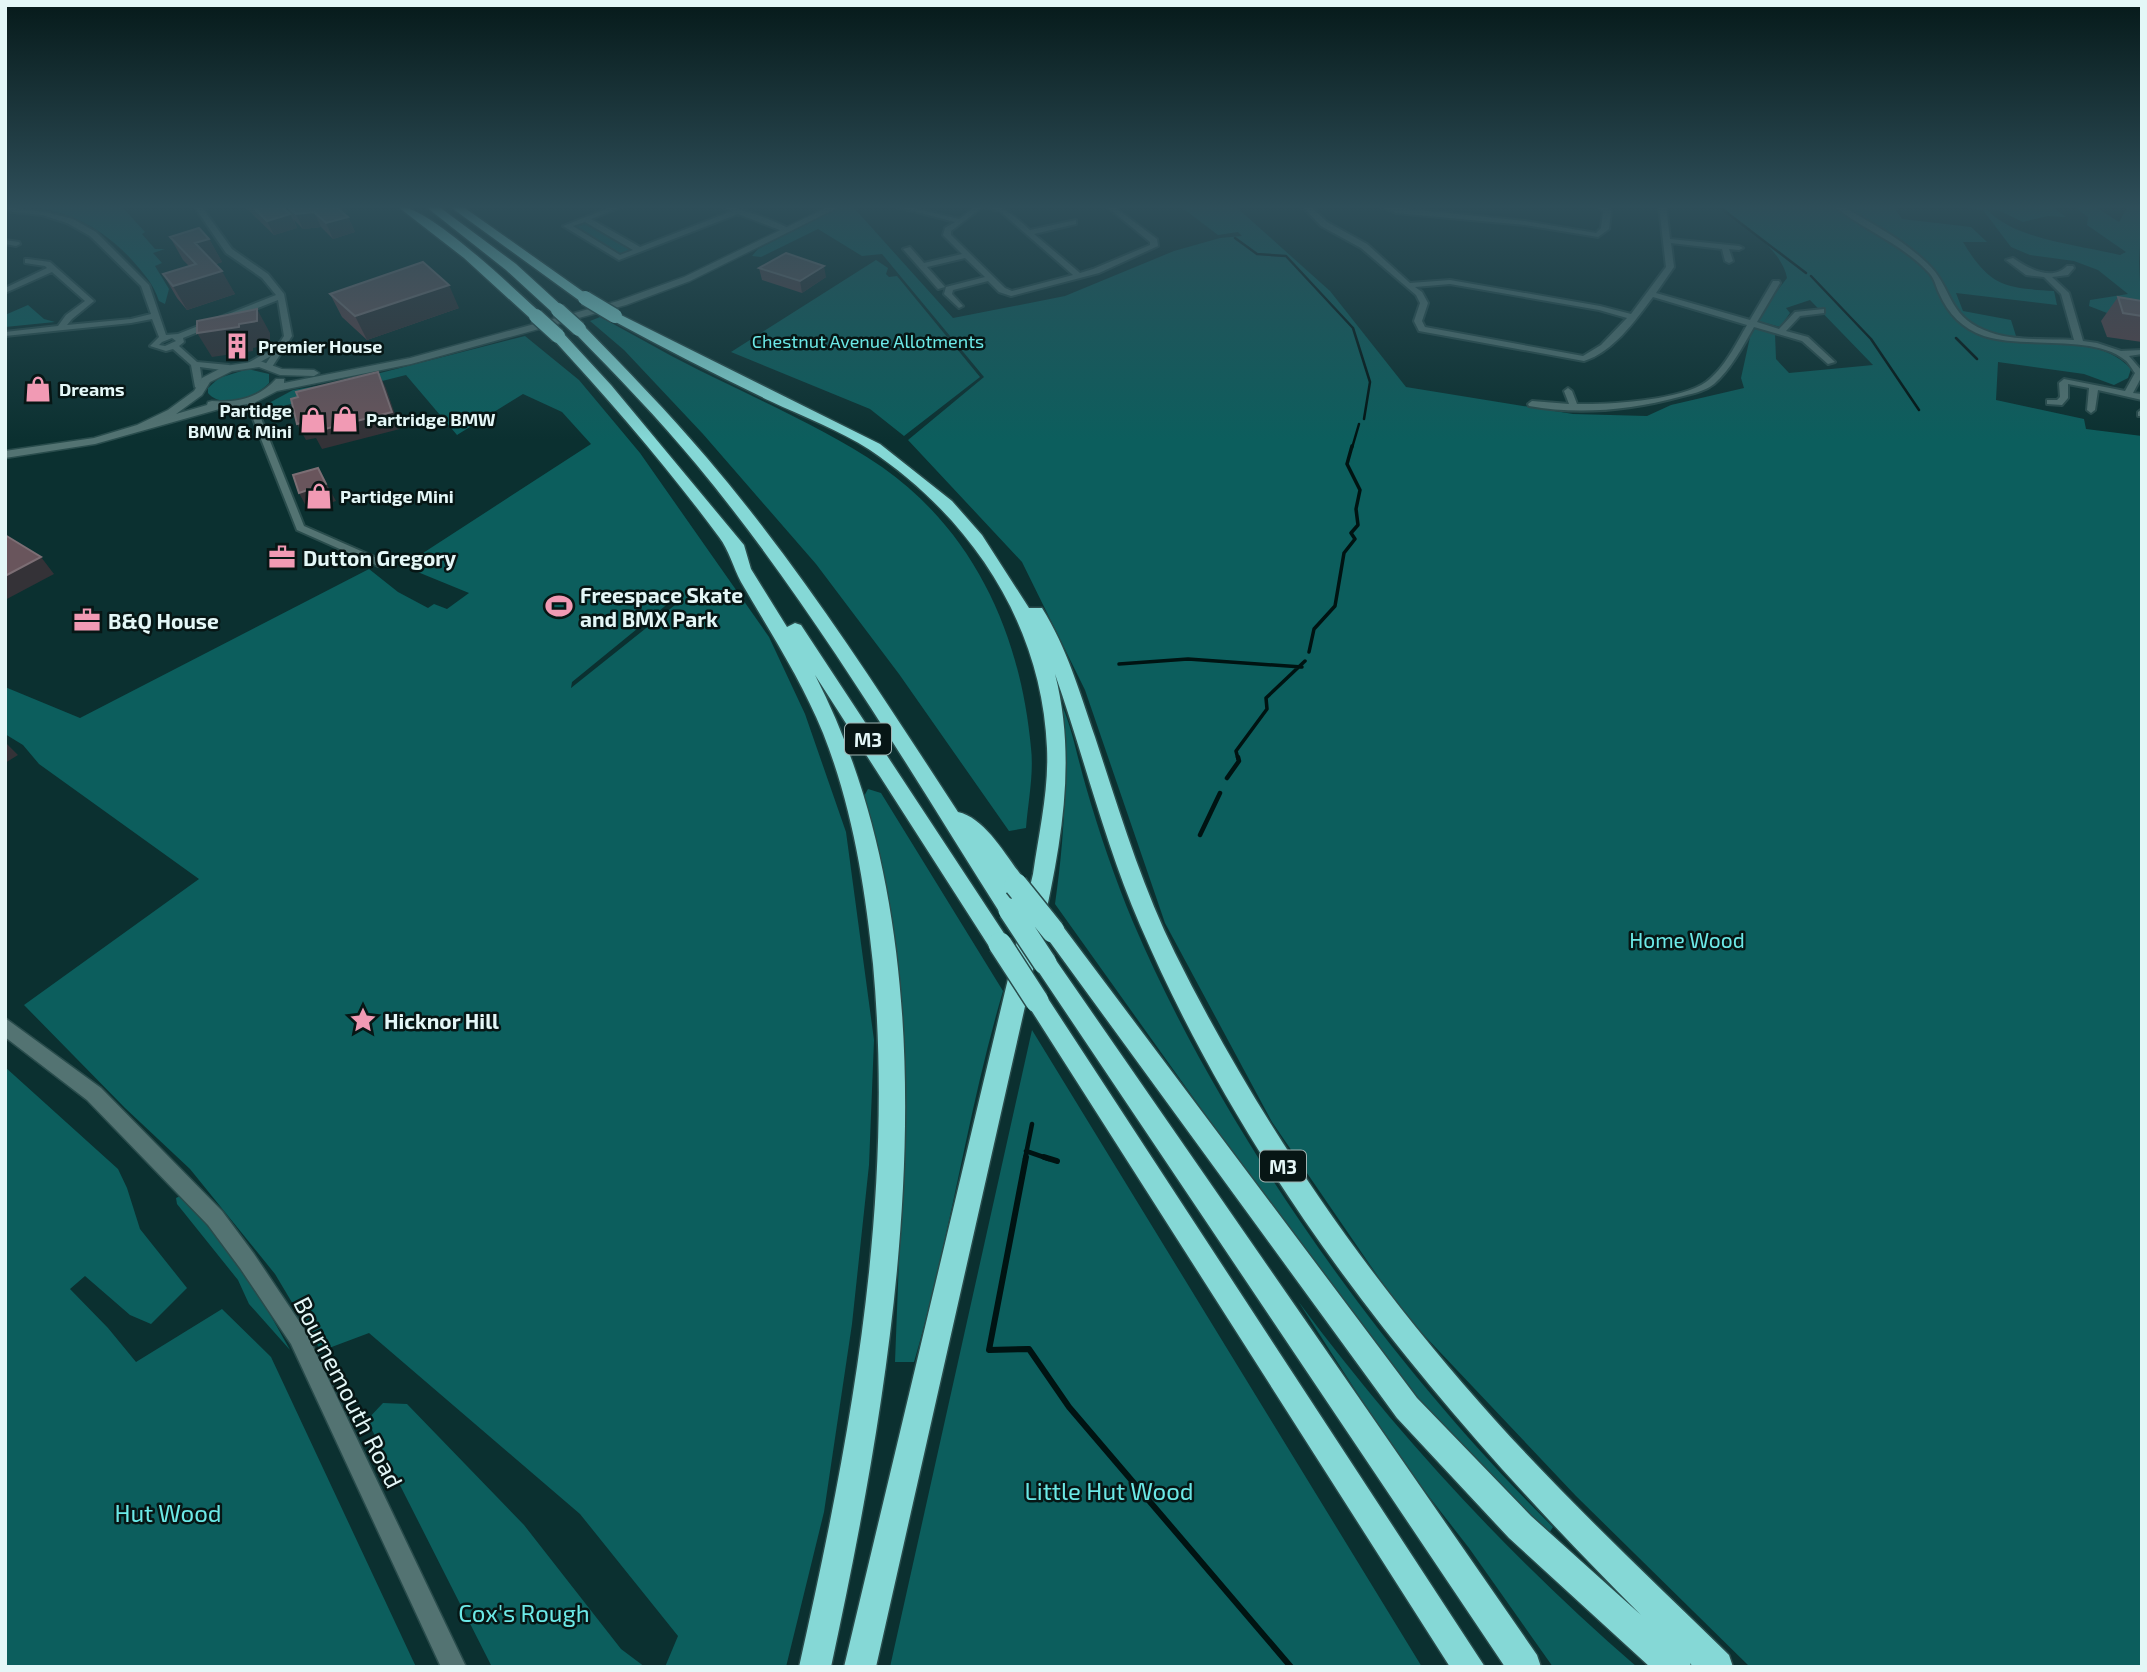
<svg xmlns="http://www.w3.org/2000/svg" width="2147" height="1672" viewBox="0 0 2147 1672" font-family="'Exo 2',sans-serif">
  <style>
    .green { fill: #0c5e5d; fill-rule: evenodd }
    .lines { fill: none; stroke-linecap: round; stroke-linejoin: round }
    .stream-far3 { stroke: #001312; stroke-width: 2.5 }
    .stream-far2 { stroke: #001312; stroke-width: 3.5 }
    .stream-far1 { stroke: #001312; stroke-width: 4.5 }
    .stream { stroke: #001312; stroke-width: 6 }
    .minor-casing { stroke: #294c4c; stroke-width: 4 }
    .tertiary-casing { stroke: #294c4c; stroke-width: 3 }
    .motorway-casing { stroke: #294c4c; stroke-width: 3 }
    .minor { fill: #537372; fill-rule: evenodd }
    .tertiary { fill: #537372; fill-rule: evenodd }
    .motorway { fill: #85d8d6; fill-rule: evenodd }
    .motorway-bridge-far1-casing { stroke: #294c4c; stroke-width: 17; stroke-linecap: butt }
    .motorway-bridge-casing { stroke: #294c4c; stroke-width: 26; stroke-linecap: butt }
    .motorway-bridge-far1 { stroke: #85d8d6; stroke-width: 14 }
    .motorway-bridge { stroke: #85d8d6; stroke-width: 23 }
    .wall { fill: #5a4249 }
    .shaded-wall { fill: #343237 }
    .building { fill: #69555c; stroke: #7c6e74; stroke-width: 2 }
    .labels { text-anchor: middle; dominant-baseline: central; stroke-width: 5; stroke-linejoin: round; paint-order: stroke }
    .far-park-label { font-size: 18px; fill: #6ce9e7; stroke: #071615 }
    .far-poi-label { font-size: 18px; font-weight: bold; fill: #e4f7f7; stroke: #071615; text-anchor: start }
    .shield { fill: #071615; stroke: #a2b4b3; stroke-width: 2 }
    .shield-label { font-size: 19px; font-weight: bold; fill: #e4f7f7 }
    .poi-label { font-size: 21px; font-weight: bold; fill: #e4f7f7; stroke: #071615; text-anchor: start }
    .park-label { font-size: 21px; fill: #6ce9e7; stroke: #071615 }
    .near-street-label { font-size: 24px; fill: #e4f7f7; stroke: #071615 }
    .near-park-label { font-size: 24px; fill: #6ce9e7; stroke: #071615 }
  </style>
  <rect width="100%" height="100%" fill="#0b3030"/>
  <!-- green -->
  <path class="green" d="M5 206H127L123 208 145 232 142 234 155 249H165L153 253 162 263 155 266 169 289 165 304 159 301C153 283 144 274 132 260 97 222 57 205 5 206Z
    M842 206H857L854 208 953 318 1065 296 1174 251 1220 238 1242 236 1238 232 1218 235 1180 206H1235L1330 291 1406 387 1573 414 1647 416 1671 405 1744 388 1741 378 1752 328 1775 334 1776 359 1789 373 1873 365 1810 300 1786 308 1790 313 1780 327 1755 320 1787 278C1782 249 1742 224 1721 206H1834L1846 216 1852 217 1843 206H1893L1902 219 1971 227 1987 242H1963C1990 287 2005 288 2054 291L2057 305 1956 293 1963 311 2011 320 2016 336 2023 343C2059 345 2105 340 2131 369L2128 378 2114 385 2084 374 1998 362 1996 400 2084 419 2086 429 2142 436V1667H1750L1576 1496 1403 1313 1272 1122 1165 923 1085 690 1022 562 908 440 984 377 882 254 862 256 818 229 761 257 752 256 758 249Z
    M1951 206H2066L2053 207 2066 217 2048 216 2023 222 1998 210H1988C2012 239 2084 246 2120 255L2126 252 2087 225 2088 217 2073 206H2094L2119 222 2128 206H2142L2139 262 2142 320 2107 313 2089 306 2090 300 2128 294 2098 270 2074 261 2030 255 2011 247 1983 210Z
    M581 222H586L631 250 618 254 575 229 573 226Z
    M876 260 888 268 886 274 889 277 897 276 980 377 904 436 870 409 731 352Z
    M28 305 44 319 55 322 5 327V315Z
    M600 317C638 337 675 359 713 377 770 405 829 431 882 467 976 533 1021 637 1031 748 1034 774 1028 802 1026 828L1009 831 899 674 816 564 703 434 624 350 590 321Z
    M525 336 579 380 640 453 769 637 805 714 846 832 874 1040 869 1165 852 1324 824 1512 786 1667H665L678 1636 580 1514 369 1333 321 1351 275 1274 190 1169 125 1108 24 1005 199 879 39 764 23 745 5 734V687L80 718 369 569 398 592 428 608 434 604 447 609 469 593 403 566 591 444 562 412 523 394 457 435 406 375 271 409 269 403 293 390 353 380ZM670 602 675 605 571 688 572 682Z
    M248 369 269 374V383C256 397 222 410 208 393V388L219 378Z
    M1058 696C1072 725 1077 757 1086 787 1099 832 1115 879 1133 922 1223 1134 1389 1365 1553 1527L1546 1538 1429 1414 1235 1156 1055 904C1065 834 1069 767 1058 696Z
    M868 789 881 793 1003 991C967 1113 950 1240 914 1362H895L903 1156 863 798Z
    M1032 1030 1422 1667H890Z
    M5 1067 118 1169 127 1188 140 1229 187 1288 151 1324 130 1315 85 1276 70 1289 108 1328 136 1362 222 1309 271 1357 416 1667H5Z
    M182 1195C223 1229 264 1303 290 1350L249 1304 238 1280 177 1204 176 1198Z
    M1298 1301C1398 1436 1510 1557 1637 1667H1553L1469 1548 1399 1458Z
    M383 1403 407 1404 524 1525 621 1649 645 1667H492L367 1420Z"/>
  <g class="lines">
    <!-- stream-far3 -->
    <path class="stream-far3" d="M1718 206 1806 273
      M1235 238 1257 254 1286 256 1353 328 1370 382 1364 419
      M1811 276 1871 339 1919 410
      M1956 338 1977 359
      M1352 448 1359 424"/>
    <!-- stream-far2 -->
    <path class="stream-far2" d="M1309 652 1314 629 1335 606 1344 553 1355 539 1351 533 1358 525 1356 509 1360 490 1347 464 1352 446
      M1119 664 1188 659 1302 667
      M1238 759 1236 751 1267 709 1266 698 1305 661"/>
    <!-- stream-far1 -->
    <path class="stream-far1" d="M1227 778 1239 761 1238 757
      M1200 835 1220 793
      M1026 1151 1049 1159
      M1025 1159 1032 1124"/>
    <!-- stream -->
    <path class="stream" d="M1026 1157 989 1350 1029 1349 1069 1407 1291 1667
      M1044 1157 1057 1161"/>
    <!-- minor casing -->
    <g class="minor-casing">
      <path id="minor" d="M194 206H201L232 249 268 274 284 294 292 336 272 367 265 365 271 356 253 366 246 364 277 347 284 336 278 300 183 338 184 342 179 346 197 362 229 365 233 368 229 371 200 367 203 387 199 390 195 387 191 365 173 349 166 351 150 346 159 337 152 319 131 323 5 336V332L58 326 66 315 85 301 52 272 5 293V288L47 268 45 266 25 263V259H28L50 262 94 301 72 319 67 325 131 319 151 314 141 286 90 236 67 223 42 215 5 211V207L45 212 73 219 96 232 149 285 166 335 178 334 276 295 262 278 226 253ZM172 338 176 341 165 346 159 345 162 342Z
        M614 206H624L591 219 640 247 732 211 721 206C736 206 778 222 792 230L785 232 738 214 619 260 563 226ZM585 222 633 250 620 255 573 226Z
        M894 206H905L959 219C965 215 972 207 979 206 1000 201 1015 217 1030 230L1076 220V224L1034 234 1080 273 1093 269 1150 245V242L1106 206H1113L1157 239 1158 246 1099 273 1011 296 999 292 988 281 953 290 952 294 963 306 959 308 944 294 946 287 985 277 965 258 927 267 945 287 938 289 903 249 910 247 924 263 962 254 943 235 945 228 955 222ZM984 206 1001 212 1073 275 1012 291 1005 288 951 235V231Z
        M1302 206H1310L1327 222 1367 244 1410 283 1450 280 1600 306 1631 314 1666 267 1659 206H1666L1670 239 1739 246 1743 248 1739 250 1729 249 1733 261 1729 263 1725 261 1722 249 1671 243 1674 267 1656 293 1750 320 1773 281H1779L1780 283 1757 322 1779 329 1795 312 1824 309V313L1800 316 1786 331 1808 337 1835 362 1828 364 1802 341 1754 327C1743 346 1731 369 1714 384 1704 392 1690 394 1679 397 1631 410 1578 415 1529 406L1528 404 1532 401 1569 404 1564 391 1568 388 1572 391 1577 404C1608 405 1681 400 1706 382 1724 369 1736 344 1747 325L1653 297C1635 321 1613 352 1584 361L1419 331 1414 321 1420 303 1416 295 1361 248 1321 226ZM1450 284 1599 310 1627 318 1601 345 1583 356 1425 327 1422 321 1428 303 1422 292 1415 287Z
        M1380 206 1525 221 1596 233 1601 228 1603 212 1598 207 1605 206 1611 211 1609 229 1598 237 1525 225 1396 213Z
        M1834 206H1842C1871 223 1902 239 1927 263 1952 286 1947 315 1984 330 2012 342 2045 338 2074 340L2061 294 2044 277 2026 275 2006 260 2013 258C2027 268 2052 282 2067 266H2073L2074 268 2068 275 2052 277 2069 293 2083 341 2097 343 2121 351 2142 350V354L2129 356 2142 371V376L2133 393 2142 394V400L2098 390 2095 410 2091 413 2087 410 2089 388 2068 384V398L2062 405 2047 404V400H2057L2060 397 2059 383 2064 379 2125 391 2135 373C2132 369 2129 363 2125 360 2093 334 2024 349 1984 336 1963 329 1948 314 1939 293 1936 287 1935 280 1930 274 1903 244 1865 231 1834 206Z
        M5 240 19 242 20 244 16 246 5 244Z
        M250 398 254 401 304 526 386 562V566H378L297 530 246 401Z
        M2142 409V416H2138V412Z"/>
    </g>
    <!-- tertiary casing -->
    <g class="tertiary-casing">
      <path id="tertiary" d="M830 206H841L690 281 626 305 411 364 277 391 254 403 223 408 95 444 5 458V451L94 438 137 425 168 410 194 391 202 378 225 366 260 361 282 369 314 370 319 373 314 376 280 375 259 367 232 371 210 382 202 395 176 414 207 405 208 402 212 401C237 403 259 398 276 379H284V383L410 358 618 301 684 277Z
        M5 1018 101 1088 222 1211 254 1254 305 1330 466 1667H441L291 1344 240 1268 208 1225 87 1100 5 1037Z"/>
    </g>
    <!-- motorway casing -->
    <g class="motorway-casing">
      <path id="motorway" d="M397 206C427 204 515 290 541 313V319H531L464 258Z
        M425 206H438L516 264 563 307V313H553L506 270Z
        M449 206H462L592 298 580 301Z
        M615 312 880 444 952 501 982 535 1029 608H1042C1067 648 1080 693 1095 737 1119 810 1141 884 1175 953 1259 1122 1368 1279 1495 1420 1569 1502 1650 1578 1729 1655L1733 1667H1693L1690 1663 1691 1667H1650L1509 1538 1397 1418 1042 931 1036 959 1045 953 1053 956 1537 1655 1541 1667H1505L1034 965 1027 998 1037 991 1045 994 1485 1667H1450L1026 1002 876 1667H844L1033 874C1039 832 1049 790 1047 748 1042 624 971 518 870 450 839 430 804 417 770 401 716 375 663 348 610 319V313ZM1055 674C1084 757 1105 844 1140 925 1255 1192 1438 1412 1641 1615L1531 1516 1417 1398 1061 924 1053 922 1045 924 1042 931C1061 845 1077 760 1055 674Z
        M574 326H584C626 369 668 412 707 458 801 568 879 691 958 812 986 818 1007 858 1024 879L1027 885 1024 891 1010 892 1021 910 1018 916 1010 919 1002 916C905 763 812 604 696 464 658 418 616 375 574 332Z
        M553 333H563L611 385 744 545 751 569 787 627 795 623 801 625 1011 944 1008 951 1000 953 992 951 815 675C965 966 897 1360 831 1667H799C851 1435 895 1202 873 964 865 886 852 806 823 733 801 679 770 632 741 582 733 567 729 550 719 537 668 468 611 402 553 339Z"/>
    </g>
    <!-- minor -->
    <use href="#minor" class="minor"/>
    <!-- tertiary -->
    <use href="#tertiary" class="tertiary"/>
    <!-- motorway -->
    <use href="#motorway" class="motorway"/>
    <!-- motorway-bridge-far1 casing -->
    <g class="motorway-bridge-far1-casing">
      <path id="motorway-bridge-far1" d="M585 298 615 316
        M558 310 579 329
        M536 316 558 336"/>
    </g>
    <!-- motorway-bridge casing -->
    <g class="motorway-bridge-casing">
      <path id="motorway-bridge" d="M1016 885 1053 931
        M1010 910 1045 963
        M1000 944 1037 1001"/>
    </g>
    <!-- motorway-bridge-far1 -->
    <use href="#motorway-bridge-far1" class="motorway-bridge-far1"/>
    <!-- motorway-bridge -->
    <use href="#motorway-bridge" class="motorway-bridge"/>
  </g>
  <!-- wall -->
  <path class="wall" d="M244 206H282L290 213 286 206H345L348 212 344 213 348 217 355 232 333 239 321 227 303 229 294 220 297 228 274 235Z
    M170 237 209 239 222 262 216 264 235 294 187 310 177 298 163 274 189 266 183 260Z
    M759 268 826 277 802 293 762 280Z
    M330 294 459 308 367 340 342 317Z
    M2118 297 2142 301V342L2107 337 2101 321Z"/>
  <!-- shaded-wall -->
  <path class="shaded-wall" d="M331 206H345L348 212 336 216Z
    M314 212 321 227 303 229 296 214Z
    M290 214 297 228 274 235 267 221Z
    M348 217 355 232 333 239 326 223Z
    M209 239 222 262 208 266 195 243Z
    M824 266 826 277 802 293 800 281Z
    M222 271 235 294 187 310 173 286Z
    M449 285 459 308 367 340 355 316Z
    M257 309 270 333V345L253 348V351L212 357 197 333 239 324Z
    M378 372 386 388 400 429 322 449 316 438 306 440 297 424 310 421Z
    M318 468 336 501 308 510 299 493Z
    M41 557 54 574 5 600V576Z
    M5 742 18 755 5 763Z"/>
  <!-- building -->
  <path class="building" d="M252 206H282L290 214 267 221Z
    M287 206H335L348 217 326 223 314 212 296 214Z
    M199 228 209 239 195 243 222 271 173 286 163 274 196 264 170 237Z
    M786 253 824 266 800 281 759 268Z
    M423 262 449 285 355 316 330 294Z
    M2118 297 2142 301V316L2123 313Z
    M257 309V321L239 324V327L197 333V321Z
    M378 372 392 412 313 432 310 421 297 424 291 399 298 397 296 392Z
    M318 468 326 484 299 493 293 475Z
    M5 535 41 557 5 576Z"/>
  <!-- sky -->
  <linearGradient id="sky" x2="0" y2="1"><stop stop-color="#061a1a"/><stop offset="0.47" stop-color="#2e4e59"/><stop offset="1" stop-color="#2e4e59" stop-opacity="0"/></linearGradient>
  <rect width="2147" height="440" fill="url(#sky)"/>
  <!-- icons -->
  <defs>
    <g id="building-bare" transform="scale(2.1)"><path d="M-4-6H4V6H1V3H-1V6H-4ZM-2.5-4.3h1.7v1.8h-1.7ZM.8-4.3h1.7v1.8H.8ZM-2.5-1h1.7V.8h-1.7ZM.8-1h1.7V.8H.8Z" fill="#f19ab4" stroke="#071615" stroke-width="2.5" paint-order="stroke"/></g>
    <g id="shop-bare" transform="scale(2.1)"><path d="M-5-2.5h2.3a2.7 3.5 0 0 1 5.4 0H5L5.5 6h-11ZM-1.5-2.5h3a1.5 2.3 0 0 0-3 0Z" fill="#f19ab4" stroke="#071615" stroke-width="2.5" paint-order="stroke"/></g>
    <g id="office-bare" transform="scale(2.1)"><path d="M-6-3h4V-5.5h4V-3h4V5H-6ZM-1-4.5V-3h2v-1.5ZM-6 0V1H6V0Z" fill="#f19ab4" stroke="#071615" stroke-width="2.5" paint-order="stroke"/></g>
    <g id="stadium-bare" transform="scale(2.1)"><path d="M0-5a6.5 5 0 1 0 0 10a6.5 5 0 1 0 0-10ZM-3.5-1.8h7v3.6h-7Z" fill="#f19ab4" stroke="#071615" stroke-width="2.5" paint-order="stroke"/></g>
    <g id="sight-bare" transform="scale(2.1)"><path d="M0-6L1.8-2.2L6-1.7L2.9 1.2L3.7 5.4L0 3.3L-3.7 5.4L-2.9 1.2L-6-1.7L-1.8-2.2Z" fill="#f19ab4" stroke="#071615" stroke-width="2.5" paint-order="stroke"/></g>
  </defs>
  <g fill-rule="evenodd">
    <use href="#building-bare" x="237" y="346"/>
    <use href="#shop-bare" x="38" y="389"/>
    <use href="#shop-bare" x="345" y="419"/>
    <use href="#shop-bare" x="313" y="420"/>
    <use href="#shop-bare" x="319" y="496"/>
    <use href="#office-bare" x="282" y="557"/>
    <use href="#stadium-bare" x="559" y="606"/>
    <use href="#office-bare" x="87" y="620"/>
    <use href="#sight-bare" x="363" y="1020"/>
  </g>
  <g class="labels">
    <!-- far-park labels -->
    <g class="far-park-label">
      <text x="868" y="341">Chestnut Avenue Allotments</text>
    </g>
    <!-- far-poi labels -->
    <g class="far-poi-label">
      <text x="258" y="346">Premier House</text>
      <text x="59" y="389">Dreams</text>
      <text x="292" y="410" text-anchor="end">Partidge<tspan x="292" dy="21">BMW &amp; Mini</tspan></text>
      <text x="366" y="419">Partridge BMW</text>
      <text x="340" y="496">Partidge Mini</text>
    </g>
    <!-- shield labels -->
    <g class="shield">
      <rect x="845" y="723.5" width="46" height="31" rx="5"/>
      <rect x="1260" y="1150.5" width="46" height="31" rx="5"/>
    </g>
    <g class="shield-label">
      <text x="868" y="739">M3</text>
      <text x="1283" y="1166">M3</text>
    </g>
    <!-- poi labels -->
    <g class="poi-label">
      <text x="303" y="557">Dutton Gregory</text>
      <text x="580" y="594">Freespace Skate<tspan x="580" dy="24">and BMX Park</tspan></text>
      <text x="108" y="620">B&amp;Q House</text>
      <text x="384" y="1020">Hicknor Hill</text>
    </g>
    <!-- park labels -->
    <g class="park-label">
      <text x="1687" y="939">Home Wood</text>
    </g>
    <!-- near-street labels -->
    <g class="near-street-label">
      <text transform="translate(349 1392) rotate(63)">Bournemouth Road</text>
    </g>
    <!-- near-park labels -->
    <g class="near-park-label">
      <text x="1109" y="1490">Little Hut Wood</text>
      <text x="168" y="1512">Hut Wood</text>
      <text x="524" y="1612">Cox's Rough</text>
    </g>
  </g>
  <!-- border -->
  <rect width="2147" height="1672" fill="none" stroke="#e4f7f7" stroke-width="14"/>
</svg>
